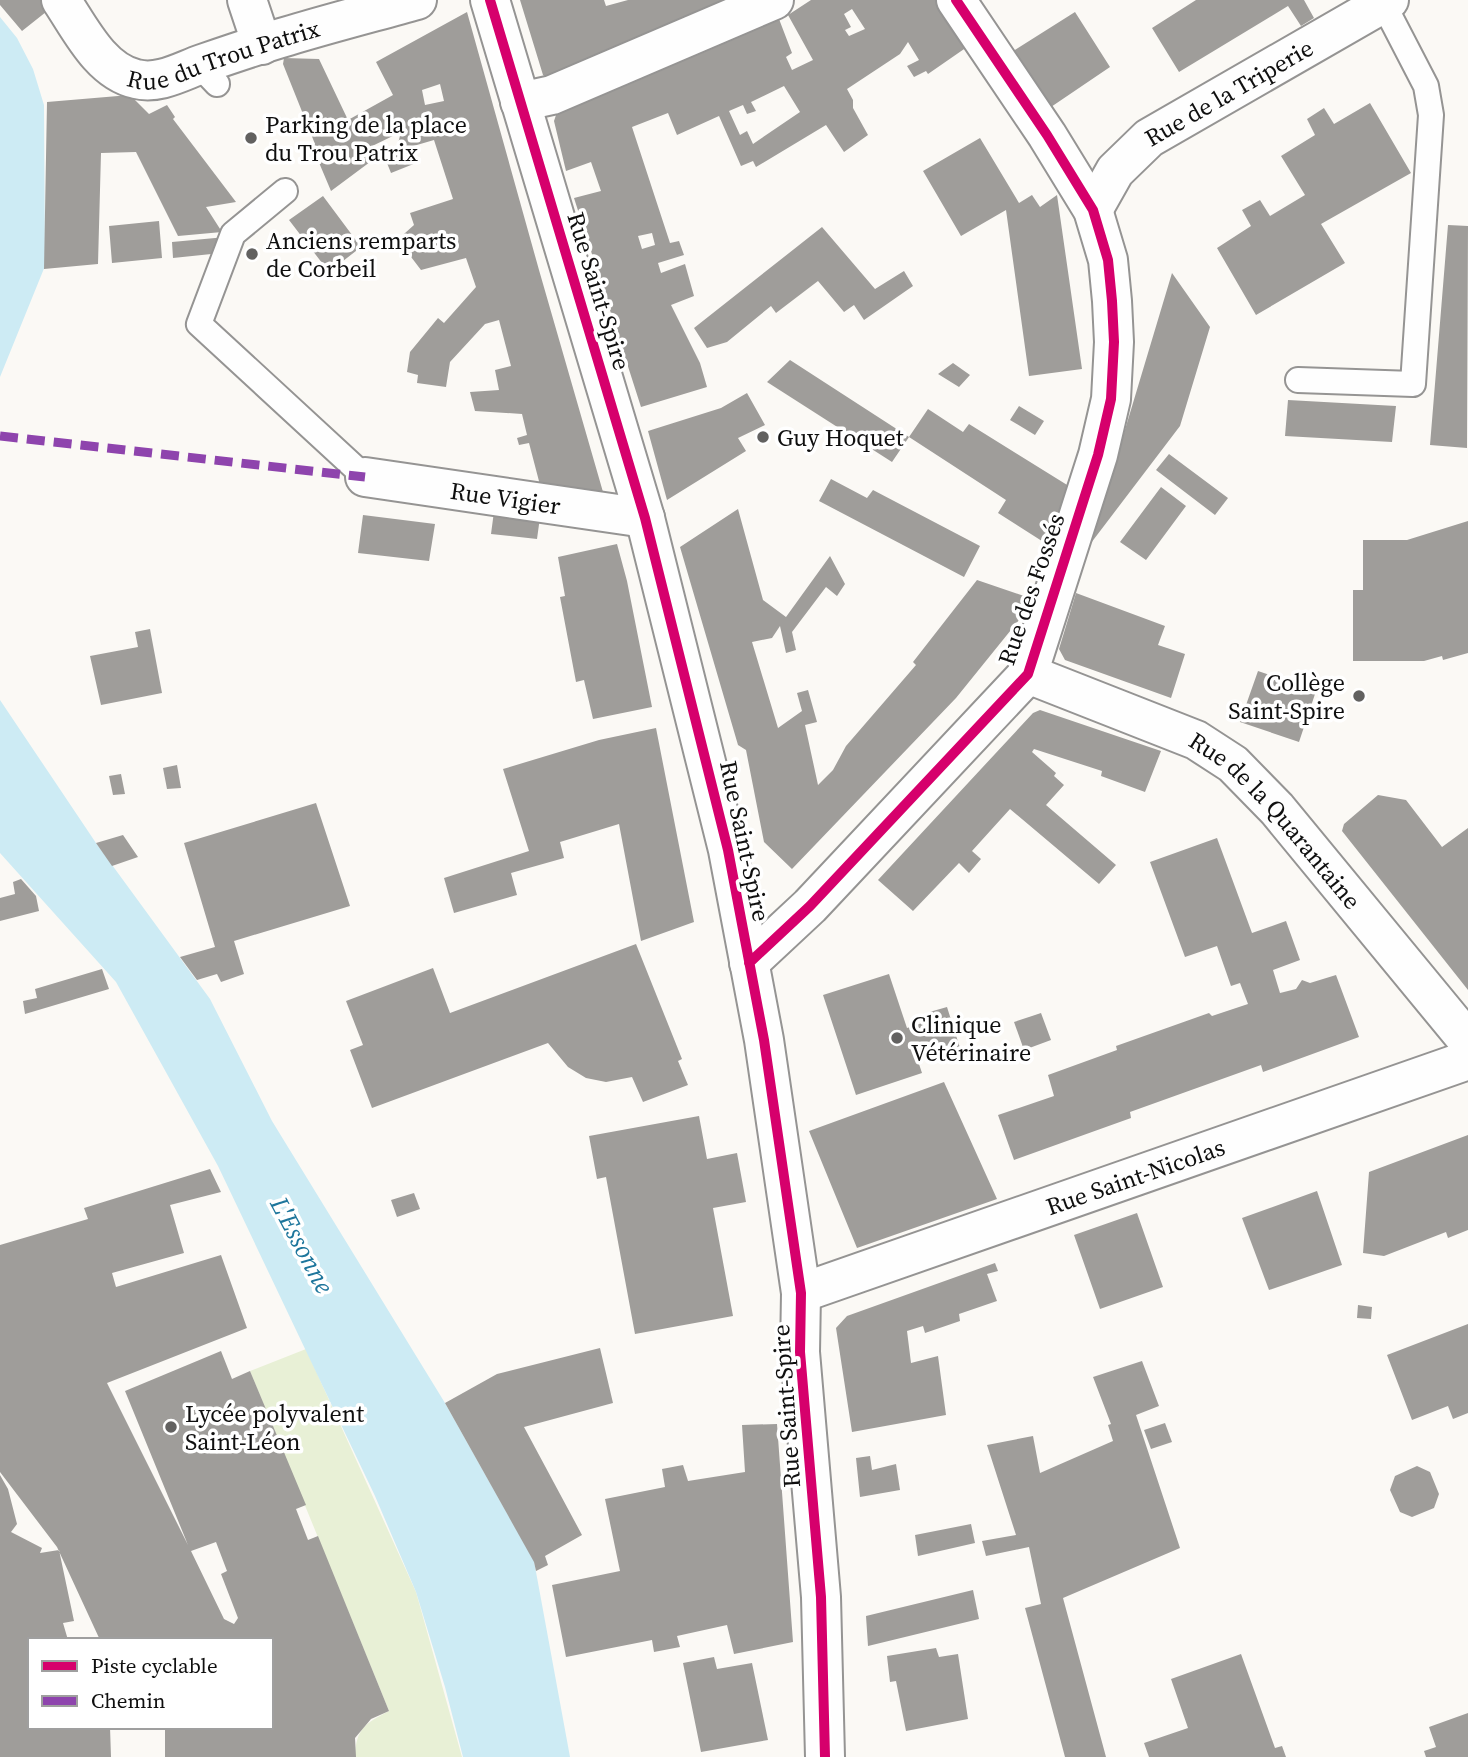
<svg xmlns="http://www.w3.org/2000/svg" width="1468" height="1757" viewBox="0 0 1468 1757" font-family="'Source Serif 4',serif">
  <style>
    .green { fill: #e8f0d6 }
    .water { fill: #cdebf4 }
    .building { fill: #9f9d9a; fill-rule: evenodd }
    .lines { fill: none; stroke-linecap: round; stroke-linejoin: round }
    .service-casing { stroke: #959493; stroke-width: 28 }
    .minor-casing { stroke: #959493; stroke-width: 42 }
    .tertiary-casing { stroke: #959493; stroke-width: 42 }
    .service { stroke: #fefefe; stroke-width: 24 }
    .minor { stroke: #fefefe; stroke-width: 38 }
    .tertiary { stroke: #fefefe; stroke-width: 38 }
    .quiet { stroke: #8e44ad; stroke-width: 9; stroke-dasharray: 18 9; stroke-linecap: butt }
    .cycleway-casing { stroke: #fff; stroke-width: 15 }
    .cycleway { stroke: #d6006c; stroke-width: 10 }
    .poi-dot { fill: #626160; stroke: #fff; stroke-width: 2.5 }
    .labels { text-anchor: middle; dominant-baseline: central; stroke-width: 7; stroke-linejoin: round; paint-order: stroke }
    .street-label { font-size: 24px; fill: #0f0f0f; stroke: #fff }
    .poi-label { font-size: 24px; fill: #0f0f0f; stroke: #fff; text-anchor: start }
    .water-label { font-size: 26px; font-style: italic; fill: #1e769c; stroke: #fff }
  </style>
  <rect width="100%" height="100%" fill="#fbf9f5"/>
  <!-- green -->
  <path class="green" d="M306 1349 416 1592 462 1757H355C356 1728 365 1724 389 1711L250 1371Z"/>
  <!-- water -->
  <path class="water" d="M0 17 17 38 33 69 44 105 45 266 0 377Z
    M0 700 96 843 210 999 272 1121 445 1403 534 1561 570 1757H463L445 1687 416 1592 375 1496 218 1166 116 982 0 853Z"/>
  <!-- building -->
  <path class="building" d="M0 0H46L51 8 22 31 0 5Z
    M520 0H604L606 6 628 0H730L549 79 543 75Z
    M811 0H938L967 47 928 74 926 71 914 77 907 66 919 60 908 42 900 54 847 89 853 100V108L868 135 844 152 826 125 756 167 753 161 741 166 719 116 677 135 668 113 632 127 670 243 679 241 684 255 658 263 661 273 685 264 694 296 671 305 700 363 707 387 641 407 574 198 601 191 591 162 566 171 554 121 557 112 779 19 792 53 786 57 792 70 813 60 788 15ZM852 9 865 29 849 36 845 30 851 27 844 14ZM784 86 800 112 753 144 747 131 740 135 729 111 743 105 747 114 756 111 751 102ZM652 233 655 245 642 249 638 236Z
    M1196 0H1304L1314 18 1301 26 1288 6 1179 72 1152 28Z
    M467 12 539 270 603 492 540 485 529 443 519 445 517 438 527 435 522 414 475 411 470 392 499 390 495 370 511 366 499 320 485 324 450 362 446 387 417 383 418 375 407 372 410 352 438 318 444 323 476 287 466 258 421 270 405 249 402 251 395 242 414 225 410 213 453 199 434 140 410 147 416 163 391 173 385 158 396 151 401 132 364 150 370 162 331 191 312 146 315 144 283 64 284 58 319 59 348 120 393 95 376 62ZM440 84 444 101 425 105 422 90Z
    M1075 12 1110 67 1048 109 1010 53Z
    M130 95 149 114 167 105 175 117 173 119 236 202 206 207 222 232 178 236 136 152 101 153 98 264 44 269 47 102Z
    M1370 103 1411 173 1321 224 1345 263 1256 315 1217 248 1251 226 1242 210 1260 200 1270 216 1305 195 1281 156 1315 135 1307 119 1324 108 1334 124Z
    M980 138 1019 203 1032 195 1040 207 1057 195 1082 369 1029 376 1006 210 961 236 923 171Z
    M323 196 361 247 329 272 289 220Z
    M159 221 162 258 112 263 109 226Z
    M1448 225 1468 226 1467 448 1430 445Z
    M822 227 875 289 904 271 913 286 864 320 854 305 844 312 818 281 776 313 771 306 727 342 707 348 694 328Z
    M226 237 221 253 173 258 172 242Z
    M1172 273 1210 327 1180 426 1091 543Z
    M790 360 909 437 892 462 767 382Z
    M953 363 970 375 959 387 938 374Z
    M747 393 765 425 738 438 746 451 667 500 648 431 721 408Z
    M1288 400 1396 406 1392 442 1285 436Z
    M1019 406 1044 421 1035 435 1010 420Z
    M928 409 963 432 969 424 1072 488 1056 533 1049 527 1045 543 998 513 1006 500 909 437Z
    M1169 454 1228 498 1215 515 1156 470Z
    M831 479 867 498 873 490 980 546 964 577 819 501Z
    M1161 487 1186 506 1146 560 1120 542Z
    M495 504 541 510 537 539 491 534Z
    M738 509 763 600 786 617 830 556 845 584 837 596 826 587 792 632 796 650 786 653 780 626 772 638 752 642 778 728 802 711 797 693 808 690 817 722 805 725 818 785 833 770 846 746 916 665 913 662 977 580 1027 597 1019 620 956 698 792 869 764 842 746 750 738 745 680 547Z
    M363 515 435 524 429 561 358 553Z
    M1468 521V653L1443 660 1442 656 1424 661H1353V590H1363V540H1407Z
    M617 544 627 581 652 707 593 719 584 680 576 682 560 597 565 596 558 557Z
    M1076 593 1165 626 1158 645 1185 654 1171 698 1065 660 1059 649Z
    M150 629 162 693 101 705 90 656 138 647 135 632Z
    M1258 671 1316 691 1299 742 1240 722Z
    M1040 710 1161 751 1145 792 1101 776 1102 771 1034 749 1032 752 1056 773 1054 776 1064 785 1046 805 1116 865 1099 884 1010 809 972 851 981 859 969 873 959 863 913 911 878 880 1033 713Z
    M656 728 694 922 641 941 619 824 560 842 564 858 511 873 517 895 454 913 444 878 529 851 503 769 599 740Z
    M177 765 181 788 167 789 163 768Z
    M121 774 125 794 113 795 109 776Z
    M1378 795 1406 800 1442 847 1468 828V990L1342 831 1344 824Z
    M316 803 350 906 234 941 244 974 221 982 217 974 197 980 180 957 215 947 184 843Z
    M123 835 138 857 112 866 96 843Z
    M1217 838 1252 933 1286 921 1300 960 1273 970 1280 993 1296 989 1302 980 1310 983 1336 975 1359 1037 1263 1072 1261 1065 1130 1112 1131 1118 1014 1160 998 1115 1054 1096 1048 1075 1117 1050 1116 1046 1209 1013 1212 1016 1248 1004 1240 983 1231 986 1217 946 1185 957 1150 862Z
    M21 879 36 896 39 911 0 921V898L15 894 13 882Z
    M636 944 682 1059 678 1061 688 1085 643 1102 632 1077 606 1082 586 1078 568 1067 548 1043 372 1108 350 1050 363 1045 346 1001 433 968 450 1013Z
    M102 969 109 989 25 1014 23 1001 37 998 35 989Z
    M889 974 907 1028 928 1021 926 1013 947 1007 960 1048 918 1061 922 1073 856 1095 823 995Z
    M1041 1013 1051 1040 1024 1050 1014 1022Z
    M944 1082 997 1199 857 1248 809 1131Z
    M699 1116 707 1159 737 1153 746 1202 713 1208 733 1316 635 1334 606 1177 597 1179 589 1136Z
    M1468 1135V1230L1448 1238 1446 1232 1384 1256 1363 1253 1369 1172Z
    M210 1169 221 1192 170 1205 184 1253 112 1273 116 1287 221 1255 247 1328 107 1383 188 1545 125 1391 221 1351 232 1379 250 1371 306 1505 296 1509 308 1540 318 1536 389 1711 371 1719 355 1738 356 1757H165V1727H271V1640H100L57 1547 0 1472V1245L88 1219 84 1208ZM216 1542 227 1571 221 1574 238 1618 234 1624 224 1619 191 1551Z
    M1317 1191 1342 1265 1269 1290 1242 1218Z
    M414 1193 420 1209 397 1217 391 1200Z
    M1137 1213 1163 1287 1100 1309 1074 1235Z
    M995 1263 998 1271 987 1274 997 1301 959 1314 960 1321 925 1333 923 1326 907 1331 911 1363 938 1356 946 1415 852 1432 836 1328 847 1316Z
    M1358 1305 1372 1307 1371 1319 1357 1318Z
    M1468 1324V1413L1453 1419 1448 1406 1412 1420 1387 1355Z
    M600 1348 613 1403 524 1427 582 1535 545 1556 548 1565 536 1571 534 1562 445 1403 497 1374Z
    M1142 1361 1159 1406 1136 1415 1180 1548 1063 1598 1106 1757H1065L1025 1608 1041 1604 1029 1547 986 1556 982 1541 1016 1535 987 1445 1033 1436 1040 1473 1113 1441 1108 1425 1111 1424 1093 1377Z
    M1165 1423 1172 1442 1151 1449 1144 1430Z
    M777 1424 793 1642 734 1654 727 1625 677 1636 680 1647 654 1652 652 1640 566 1657 552 1585 620 1571 605 1499 665 1487 662 1469 683 1465 688 1481 745 1472 742 1425Z
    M870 1456 872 1470 896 1464 900 1490 860 1497 856 1458Z
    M1417 1466 1430 1472 1439 1494 1434 1508 1412 1517 1400 1512 1390 1490 1395 1476Z
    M0 1475 8 1489 17 1524 11 1532 42 1548 40 1553 59 1550 74 1621 63 1623 68 1640H30V1727H110L111 1757H0Z
    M971 1524 975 1543 918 1556 915 1535Z
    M973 1590 979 1619 868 1646 866 1616Z
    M936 1648 939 1657 958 1654 968 1719 906 1731 896 1681 890 1682 887 1656Z
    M1241 1654 1275 1748 1282 1746 1286 1757H1149L1144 1743 1188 1728 1171 1679Z
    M714 1657 717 1669 752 1663 768 1740 701 1752 683 1663Z
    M1468 1713V1757H1426L1424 1751 1436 1747 1429 1727Z"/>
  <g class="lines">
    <!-- service casing -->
    <g class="service-casing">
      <path id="service" d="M199 65 217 84
        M285 191 233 234 199 324 365 477
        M1298 380 1413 384 1431 115 1426 86 1383 3"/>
    </g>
    <!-- minor casing -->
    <g class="minor-casing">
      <g id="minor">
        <path id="s1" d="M61 0C80 28 100 71 136 79 159 85 182 71 202 64 231 54 260 44 288 36 331 23 374 12 417 0"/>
        <path d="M247 0 262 45"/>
        <path d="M520 102 552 95 774 0"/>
        <path id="s2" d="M1093 210 1115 171 1149 138 1389 0"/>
        <path id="s3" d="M365 477 645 518"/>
        <path id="s4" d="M1028 674 1196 740 1233 764 1277 809 1468 1041"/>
        <path d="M749 963 810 906 1028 674 1098 455 1111 399 1114 342 1112 301 1108 260 1093 210 1047 135 956 0"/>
      </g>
    </g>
    <!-- tertiary casing -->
    <g class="tertiary-casing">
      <g id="tertiary">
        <path d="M490 0 645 518 728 850 764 1040 801 1293 800 1352 821 1597 825 1757"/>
        <path id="s5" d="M801 1293 1468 1060"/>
      </g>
    </g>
    <!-- service -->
    <use href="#service" class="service"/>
    <!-- minor -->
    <use href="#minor" class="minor"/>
    <!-- tertiary -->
    <use href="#tertiary" class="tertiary"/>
    <!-- quiet -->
    <path class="quiet" d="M0 436 365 477"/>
    <!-- cycleway casing -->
    <g class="cycleway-casing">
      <path id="cycleway" d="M490 0 645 518 728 850 764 1040 801 1293 800 1352 821 1597 825 1757
        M749 963 810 906 1028 674 1098 455 1111 399 1114 342 1112 301 1108 260 1093 210 1047 135 956 0"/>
    </g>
    <!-- cycleway -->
    <use href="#cycleway" class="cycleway"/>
  </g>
  <!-- markers -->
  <g class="poi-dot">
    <circle cx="251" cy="138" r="7"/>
    <circle cx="252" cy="254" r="7"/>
    <circle cx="763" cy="437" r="7"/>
    <circle cx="1359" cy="696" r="7"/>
    <circle cx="897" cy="1038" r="7"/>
    <circle cx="171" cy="1427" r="7"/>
  </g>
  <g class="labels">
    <!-- street labels -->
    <g class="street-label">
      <text stroke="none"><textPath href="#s1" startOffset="203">Rue du Trou Patrix</textPath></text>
      <text stroke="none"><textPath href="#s2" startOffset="184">Rue de la Triperie</textPath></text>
      <text transform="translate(599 291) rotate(73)">Rue Saint-Spire</text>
      <text stroke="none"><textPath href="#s3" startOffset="142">Rue Vigier</textPath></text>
      <text transform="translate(1031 589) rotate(-71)">Rue des Fossés</text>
      <text stroke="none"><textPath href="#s4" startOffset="294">Rue de la Quarantaine</textPath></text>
      <text transform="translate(745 841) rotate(78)">Rue Saint-Spire</text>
      <text stroke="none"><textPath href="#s5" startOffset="354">Rue Saint-Nicolas</textPath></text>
      <text transform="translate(786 1406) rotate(-94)">Rue Saint-Spire</text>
    </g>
    <!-- poi labels -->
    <g class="poi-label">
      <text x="265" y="124">Parking de la place<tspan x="265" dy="28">du Trou Patrix</tspan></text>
      <text x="266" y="240">Anciens remparts<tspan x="266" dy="28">de Corbeil</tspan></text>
      <text x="777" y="437">Guy Hoquet</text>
      <text x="1345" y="682" text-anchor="end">Collège<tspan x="1345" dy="28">Saint-Spire</tspan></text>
      <text x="911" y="1024">Clinique<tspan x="911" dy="28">Vétérinaire</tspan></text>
      <text x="185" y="1413">Lycée polyvalent<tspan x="185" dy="28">Saint-Léon</tspan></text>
    </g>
    <!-- water labels -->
    <g class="water-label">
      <text transform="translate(302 1245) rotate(62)">L'Essonne</text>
    </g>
  </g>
  <!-- legend -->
  <rect x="28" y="1638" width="245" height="91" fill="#ffffff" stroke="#9f9f9f" stroke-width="2"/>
  <rect x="42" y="1661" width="35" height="10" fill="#d6006c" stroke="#9f9f9f" stroke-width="2"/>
  <text x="91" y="1673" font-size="21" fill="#0f0f0f">Piste cyclable</text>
  <rect x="42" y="1696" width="35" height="10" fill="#8e44ad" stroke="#9f9f9f" stroke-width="2"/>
  <text x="91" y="1708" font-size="21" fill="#0f0f0f">Chemin</text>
</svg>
